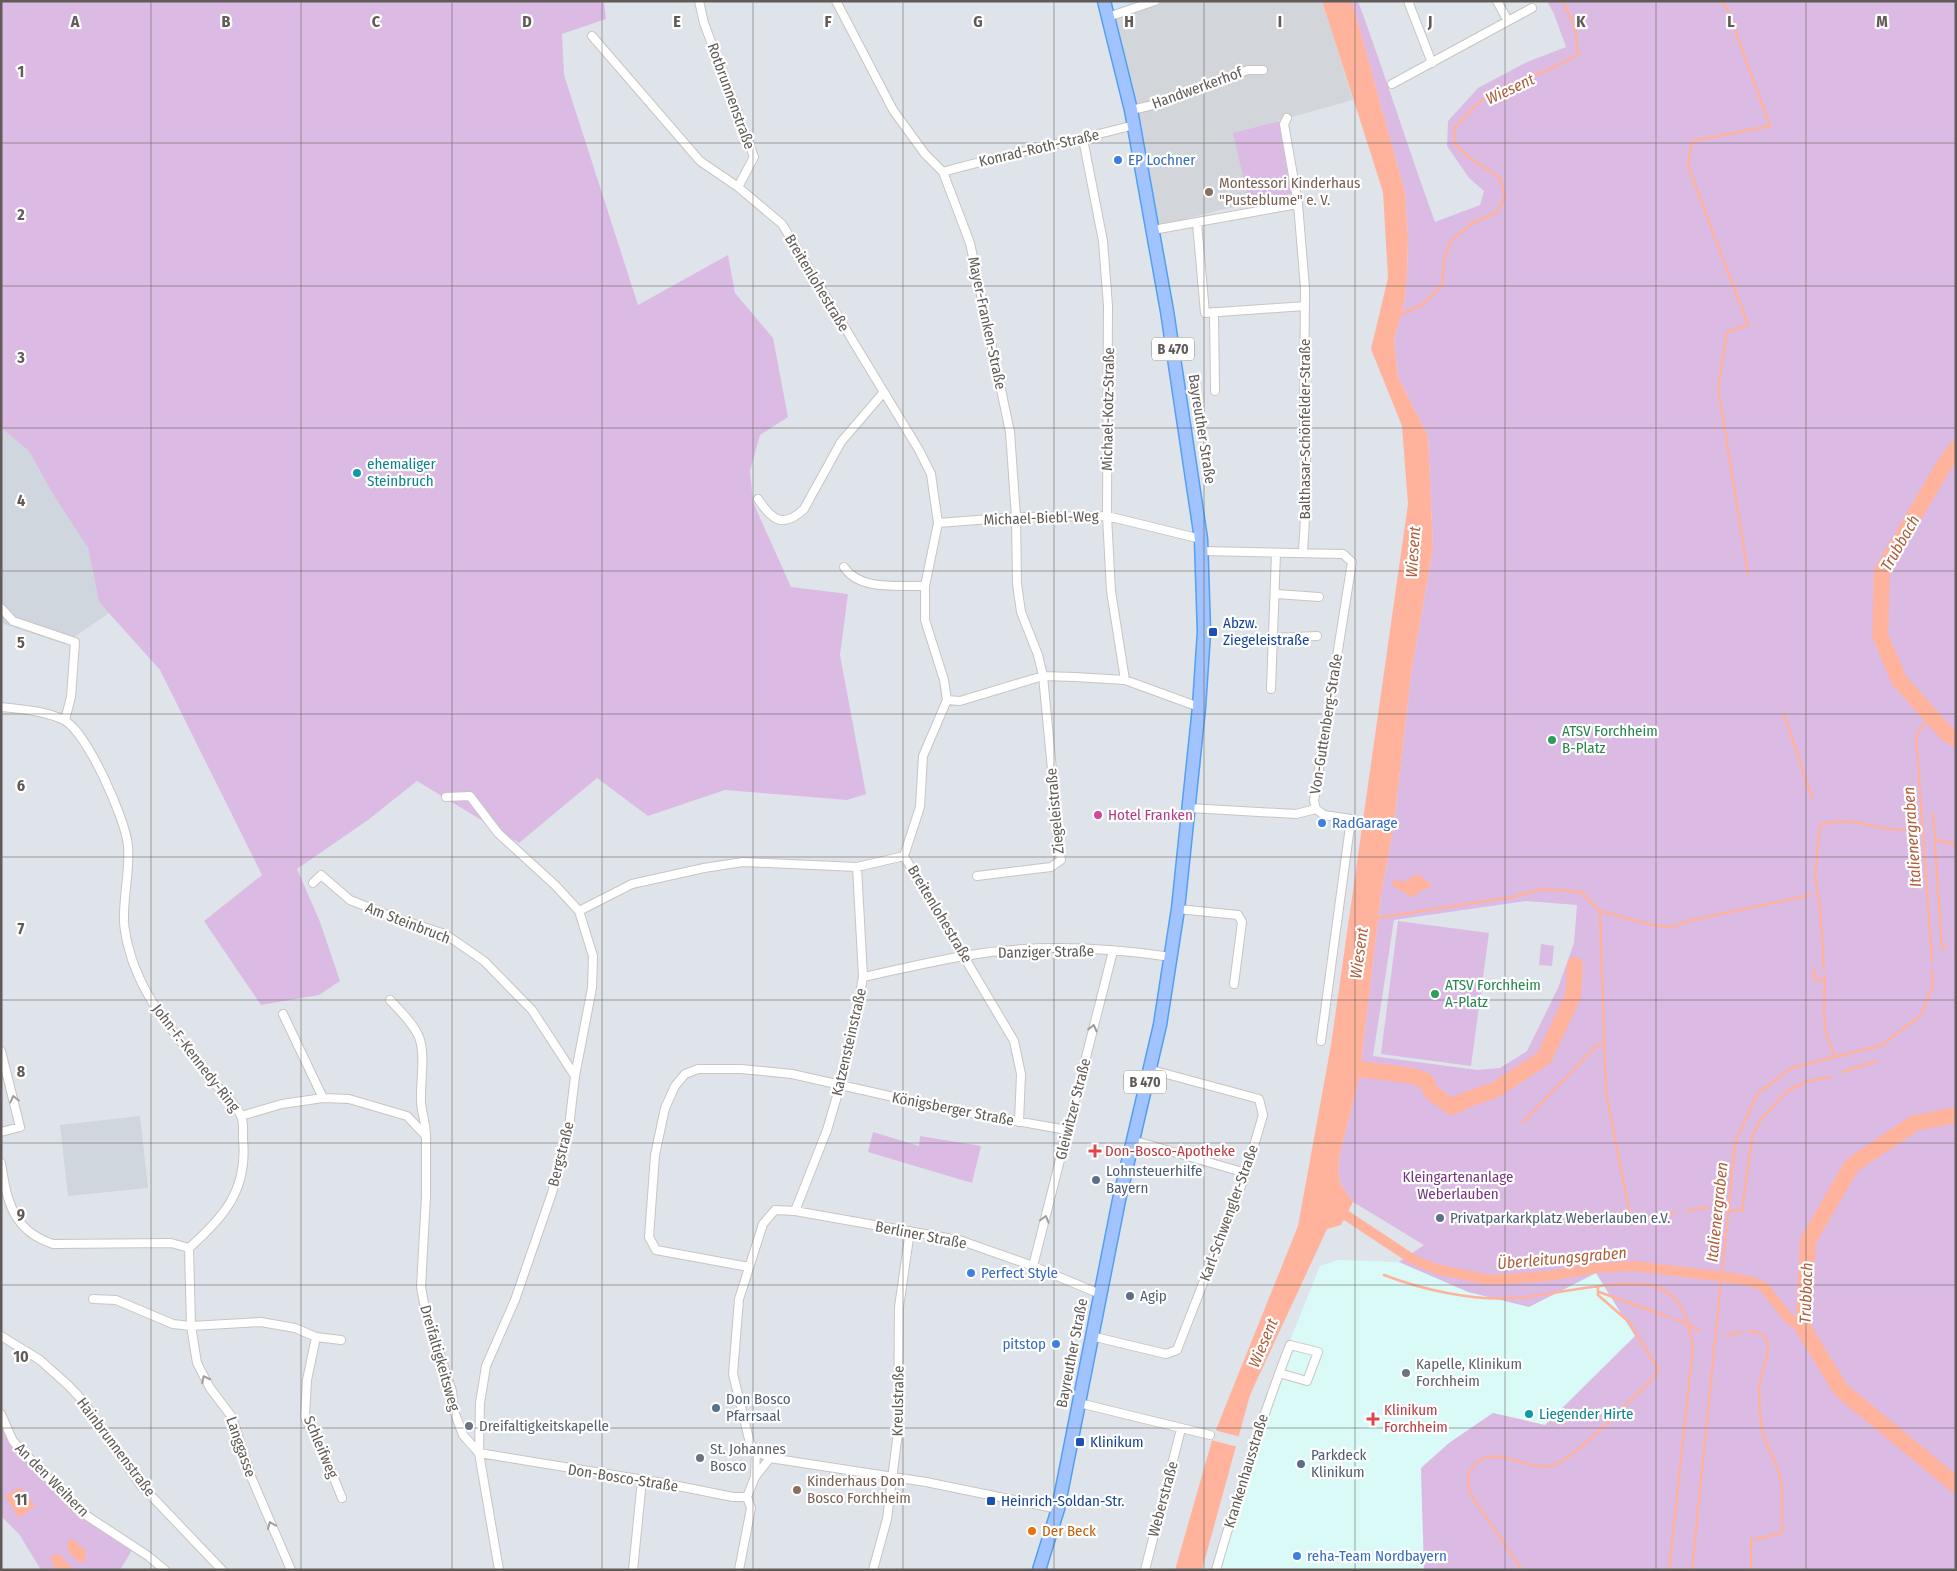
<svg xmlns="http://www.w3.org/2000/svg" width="1957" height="1571" viewBox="0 0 1957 1571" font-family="'Fira Sans Condensed',sans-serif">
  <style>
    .commercial { fill: #d2e5fd }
    .industrial { fill: #d2d5da }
    .education { fill: #d0d6dd }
    .medical { fill: #d9faf6 }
    .green { fill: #dbbbe4; fill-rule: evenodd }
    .water { fill: #ffb29c }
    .pier { fill: #dfe4eb }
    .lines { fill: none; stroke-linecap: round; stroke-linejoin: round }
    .stream { stroke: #ffb29c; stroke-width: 2.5 }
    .canal { stroke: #ffb29c; stroke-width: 10 }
    .river { stroke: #ffb29c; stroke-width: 16 }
    .minor-casing { stroke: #c8c4c1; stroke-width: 10 }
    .primary-casing { stroke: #53a0f0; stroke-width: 15 }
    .minor { stroke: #fff; stroke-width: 8 }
    .primary { stroke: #a1c3ff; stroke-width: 12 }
    .oneway { stroke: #a09d9b }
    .grid { fill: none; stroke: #605b58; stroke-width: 1; stroke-opacity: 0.55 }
    .shop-dot { fill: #3f7fe0; stroke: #fff; stroke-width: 2 }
    .education-dot { fill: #8d6e63; stroke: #fff; stroke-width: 2 }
    .culture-dot { fill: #0f9aa8; stroke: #fff; stroke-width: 2 }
    .transit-dot { fill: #1a4fb4; stroke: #fff; stroke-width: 2 }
    .leisure-dot { fill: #2e9e5b; stroke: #fff; stroke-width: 2 }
    .hotel-dot { fill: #d1479c; stroke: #fff; stroke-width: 2 }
    .health-dot { fill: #e0444e; stroke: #fff; stroke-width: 2 }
    .service-dot { fill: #5c6f8a; stroke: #fff; stroke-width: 2 }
    .worship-dot { fill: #6b7280; stroke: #fff; stroke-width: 2 }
    .food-dot { fill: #e8710a; stroke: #fff; stroke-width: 2 }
    .labels { text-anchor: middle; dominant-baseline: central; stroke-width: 4.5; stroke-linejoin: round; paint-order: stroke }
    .shield { fill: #fff; stroke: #908c8a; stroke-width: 1 }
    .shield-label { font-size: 14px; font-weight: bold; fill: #605b58 }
    .street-label { font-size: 15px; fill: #605b58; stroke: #fff }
    .shop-label { font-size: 15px; fill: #366cbe; stroke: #fff; text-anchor: start }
    .education-label { font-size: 15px; fill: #785e54; stroke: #fff; text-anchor: start }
    .culture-label { font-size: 15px; fill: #0d838f; stroke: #fff; text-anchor: start }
    .transit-label { font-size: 15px; fill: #164399; stroke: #fff; text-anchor: start }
    .leisure-label { font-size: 15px; fill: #27864d; stroke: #fff; text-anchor: start }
    .hotel-label { font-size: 15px; fill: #b23c85; stroke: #fff; text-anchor: start }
    .health-label { font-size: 15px; fill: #be3a42; stroke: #fff; text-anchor: start }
    .service-label { font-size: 15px; fill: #4e5e75; stroke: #fff; text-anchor: start }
    .park-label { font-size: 15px; fill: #763483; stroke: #fff }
    .worship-label { font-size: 15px; fill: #5b616d; stroke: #fff; text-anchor: start }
    .food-label { font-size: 15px; fill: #c56008; stroke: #fff; text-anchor: start }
    .water-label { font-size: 16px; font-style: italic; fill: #af5e3a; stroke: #fff }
    .grid-label { font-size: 16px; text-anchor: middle; font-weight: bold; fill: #605b58; stroke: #fff; stroke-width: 4.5; stroke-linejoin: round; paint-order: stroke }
  </style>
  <rect width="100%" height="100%" fill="#dfe4eb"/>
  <!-- commercial -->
  <path class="commercial" d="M1106 1H1162L1110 19Z"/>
  <!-- industrial -->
  <path class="industrial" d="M1162 1H1322L1353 100 1234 133 1249 203 1153 227 1110 19Z"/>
  <!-- education -->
  <path class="education" d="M1 428 29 451 54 496 88 548 99 602 109 613 64 644 4 624 1 620Z
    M140 1116 148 1188 68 1196 60 1125Z"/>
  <!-- medical -->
  <path class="medical" d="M1338 1260 1399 1262 1428 1274 1529 1307 1596 1273 1636 1336 1545 1425 1493 1413 1449 1443 1421 1468 1424 1570H1220L1267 1398 1320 1266Z"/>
  <!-- green -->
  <path class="green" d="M1 1H604L606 19 562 34 564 75 638 305 728 255 735 293 773 338 788 417 760 435 750 471 753 502 791 587 848 594 840 655 866 794 847 800 725 790 648 816 597 778 519 843 417 781 368 820 297 869 320 922 340 981 319 995 261 1005 204 921 262 875 160 670 99 602 88 548 54 496 29 451 1 428Z
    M1352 1H1358C1385 74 1408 148 1435 222L1480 205 1484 191 1469 178 1447 146 1448 121 1478 88 1527 62 1566 47 1554 14 1547 1H1956V1570H1424L1421 1468 1449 1443 1493 1413 1545 1425 1635 1336 1596 1273 1529 1307 1468 1292 1399 1262 1424 1245 1353 1202 1341 1185 1338 1170 1340 1153 1359 1080 1381 895 1394 824 1411 674 1433 548 1428 436 1398 377 1394 340 1404 303 1407 277 1408 237 1405 193ZM1526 901 1577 905 1574 943 1558 988 1527 1051 1500 1068 1477 1070 1373 1056 1394 920Z
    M1279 121 1291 194 1249 203 1233 133Z
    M1398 921 1489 933 1471 1066 1381 1054Z
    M1541 944 1554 946 1552 966 1539 965Z
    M873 1132 919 1146 920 1136 981 1146 972 1183 868 1152Z
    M1 1422 11 1442 78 1510 134 1547 120 1570H41L19 1534 1 1516Z"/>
  <!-- water -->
  <path class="water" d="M1322 1H1352L1405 193 1408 237 1407 277 1404 303 1394 340 1398 377 1428 436 1433 548 1411 674 1394 824 1381 895 1359 1080 1340 1153 1338 1170 1341 1185 1353 1202 1341 1225 1327 1229 1250 1395 1202 1570H1175L1213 1437 1298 1226 1331 1045 1408 504 1402 426 1371 349 1388 278 1383 192Z
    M1418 874 1433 886 1420 891 1413 898 1392 885 1393 880 1404 882Z
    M20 1487 35 1506 19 1518 5 1496Z
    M71 1538 86 1551 85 1561 80 1563 70 1554 67 1545Z
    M58 1553 74 1570H56L50 1558Z"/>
  <!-- pier -->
  <path class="pier" d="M1214 1430 1241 1437 1238 1447 1211 1440Z"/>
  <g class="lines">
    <!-- stream -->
    <path class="stream" d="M1721 1 1727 8 1770 126 1692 141 1688 166 1748 325 1727 332 1718 388 1748 574
      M1399 315 1423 304 1442 285 1444 259 1451 241 1472 223 1496 213 1505 198 1500 178 1467 156 1455 144 1454 128C1465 118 1475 104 1488 96 1516 79 1550 73 1578 54L1575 28 1563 1
      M1784 714 1812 798
      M1931 715 1916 735 1932 962
      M1933 814 1942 948H1946
      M1936 840 1956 844
      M1600 911 1606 1092 1631 1221 1676 1212
      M1376 918 1512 897 1543 889 1581 892 1600 911 1652 925 1671 927 1692 920 1811 895
      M1955 945 1956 956
      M1814 969 1815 980H1825
      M1824 970 1820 908 1815 877 1820 825C1852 815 1874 830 1905 830
      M1825 976 1824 1013 1826 1034 1835 1057
      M1843 1072 1876 1061
      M1523 1122 1597 1045H1603
      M1719 1209 1742 1211 1752 1137 1761 1119 1787 1091 1808 1081 1830 1077
      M1687 1211 1708 1207
      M1384 1275C1423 1290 1473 1301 1515 1298 1551 1296 1628 1275 1659 1288 1685 1299 1689 1323 1693 1347L1669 1570
      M1599 1292 1669 1317
      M1675 1319 1699 1330
      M1748 1331C1786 1332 1758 1371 1759 1390 1760 1406 1759 1424 1765 1439 1770 1454 1779 1467 1781 1482 1783 1499 1781 1516 1782 1533L1751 1540V1570
      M1727 1335 1741 1332
      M1522 1570 1469 1492 1468 1474C1471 1470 1476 1462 1480 1460 1499 1448 1529 1470 1551 1466 1571 1463 1634 1396 1652 1379L1659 1370 1629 1322 1598 1295V1287
      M1692 1570 1735 1143 1757 1094 1791 1068 1882 1045 1921 1015 1933 985 1932 969"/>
    <!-- canal -->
    <path class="canal" d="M1335 1208 1412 1259 1436 1269 1489 1280 1549 1276 1596 1268 1635 1266 1732 1278 1753 1282 1764 1287 1789 1319 1803 1328"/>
    <!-- river -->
    <path class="river" d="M1956 449 1944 465 1882 571 1880 635 1899 680 1947 734 1956 739
      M1345 1067 1413 1076 1426 1081 1432 1093 1452 1107 1466 1100 1495 1090 1544 1058 1573 996 1575 965
      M1956 1115 1915 1123 1852 1165 1808 1241 1803 1328 1841 1390 1956 1485"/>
    <!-- minor casing -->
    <g class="minor-casing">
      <path id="minor" d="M699 1 704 23 754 157 738 187
        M836 1 893 110 925 154 943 172 970 243 1010 432 1016 517 1017 584 1021 612 1038 655 1043 676 1055 801 1056 830 1061 860 1051 867 977 876
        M1408 1 1432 63
        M1108 17 1155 1
        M1508 21 1532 8
        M592 36 700 161 738 187 782 224 919 450 931 474 938 523 925 586V620L944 680 947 700 923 756 920 807 904 856 1014 1041 1021 1074 1019 1122
        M1392 84 1508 21 1497 1
        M1131 110 1149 106 1248 70H1263
        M1287 118 1284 124 1298 204 1305 288 1304 417 1307 485 1303 552
        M1083 139 1103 241 1108 306 1107 516 1111 591 1125 680
        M943 172C1006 154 1071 142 1134 125
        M1197 223 1205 313 1305 306
        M1153 230 1298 204
        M1214 312 1215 391
        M758 499C772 520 783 529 804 509L841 442 883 393
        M938 523 1016 517 1107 516 1201 539
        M1202 551 1343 554 1352 562 1314 801 1316 809 1324 815 1351 819 1321 1041
        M844 567C859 591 899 585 925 586
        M1276 594 1319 597
        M1 608 13 621 75 642 71 697 65 720
        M1273 638 1317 636
        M1271 689 1276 553
        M947 700 960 701 1043 676 1075 677 1125 680 1199 707
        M1 707C21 709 46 711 64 720 87 732 126 820 128 846 130 872 123 897 124 922 125 936 130 956 136 970 154 1015 186 1046 215 1084 223 1093 237 1105 241 1116 244 1122 243 1132 243 1139 248 1190 224 1217 189 1248L171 1243 53 1244C13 1231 7 1202 1 1163
        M446 797 470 796 498 833 556 886 579 911 593 956 592 988 575 1076 569 1127 552 1193 515 1300 486 1366 480 1403 479 1453 499 1570
        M1189 808 1296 814 1316 809
        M313 883 321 875 350 900 390 916 445 934 484 961 532 1010 575 1076
        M1178 909 1238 915 1242 922 1234 984
        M579 911 632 884 704 868 743 862 857 867 904 856
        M863 977C896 970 930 962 963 956 1031 944 1104 947 1171 957
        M390 1000C400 1011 413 1023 419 1037 426 1056 420 1081 421 1102 422 1114 426 1124 426 1136
        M283 1014 323 1098
        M1 1051 20 1127 1 1132
        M241 1116 282 1104 323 1098 349 1099 407 1116 426 1136V1196L421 1287 425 1309 452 1391 454 1411 463 1435 479 1453
        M1132 1140 1246 1173
        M795 1211 827 1130 840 1086 855 1022 863 977 857 867
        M189 1248 191 1326 197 1363 210 1388 232 1417 252 1479 291 1570
        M1033 1266 1113 951
        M749 1267 656 1250 649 1237 655 1155 665 1108 675 1086 685 1074 698 1069H741L792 1074 942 1108 1067 1130
        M93 1299 116 1300 173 1324 191 1326 261 1322 295 1328 316 1337 341 1340
        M1 1336 40 1360 69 1386 83 1401 139 1483 222 1570
        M1091 1336 1166 1354 1177 1350 1246 1173 1263 1115 1259 1099 1148 1069
        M316 1337 307 1380 305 1417 327 1461 342 1498
        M1079 1403 1210 1435
        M1 1414 13 1441 78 1510 148 1556 165 1570
        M479 1453 663 1483 733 1497H747
        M755 1477 756 1451
        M747 1497 755 1477 770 1458
        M1058 1509 926 1482 770 1458 756 1451 750 1443 733 1374 739 1299 763 1224 775 1210 795 1211 959 1240 1033 1266 1100 1294
        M633 1570 642 1480
        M739 1570 751 1508 747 1497
        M873 1570 887 1519 898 1432 899 1307 910 1231
        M1145 1570 1181 1429
        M1216 1570C1238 1494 1261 1419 1290 1345L1318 1352 1307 1381 1279 1373"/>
    </g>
    <!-- primary casing -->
    <g class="primary-casing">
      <path id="primary" d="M1039 1570 1058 1509 1119 1200 1160 1025 1178 909 1199 707 1204 632 1201 539 1167 311 1131 110 1104 1"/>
    </g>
    <!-- minor -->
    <use href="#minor" class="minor"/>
    <!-- primary -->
    <use href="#primary" class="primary"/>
  </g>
  <!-- one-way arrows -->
  <defs><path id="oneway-chevron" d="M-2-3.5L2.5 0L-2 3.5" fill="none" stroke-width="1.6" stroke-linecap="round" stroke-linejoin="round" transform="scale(1.25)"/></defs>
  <g class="oneway">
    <use href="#oneway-chevron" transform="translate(1093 1028) rotate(-76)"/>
    <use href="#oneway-chevron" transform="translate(14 1099) rotate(-103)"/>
    <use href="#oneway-chevron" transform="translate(1045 1219) rotate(-75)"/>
    <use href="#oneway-chevron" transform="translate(205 1379) rotate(-117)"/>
    <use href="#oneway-chevron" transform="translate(271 1525) rotate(-113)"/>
  </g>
  <!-- grid -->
  <path class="grid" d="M151 1V1570M301 1V1570M452 1V1570M602 1V1570M753 1V1570M903 1V1570M1054 1V1570M1204 1V1570M1355 1V1570M1505 1V1570M1656 1V1570M1806 1V1570M1 143H1956M1 286H1956M1 428H1956M1 571H1956M1 714H1956M1 857H1956M1 1000H1956M1 1143H1956M1 1285H1956M1 1428H1956"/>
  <!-- markers -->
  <g class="shop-dot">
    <circle cx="1118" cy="160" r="5"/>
    <circle cx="1322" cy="823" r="5"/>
    <circle cx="971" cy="1273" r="5"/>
    <circle cx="1056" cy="1344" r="5"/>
    <circle cx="1297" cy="1556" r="5"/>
  </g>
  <g class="education-dot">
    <circle cx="1209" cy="192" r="5"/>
    <circle cx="797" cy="1490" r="5"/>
  </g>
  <g class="culture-dot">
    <circle cx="357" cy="473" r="5"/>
    <circle cx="1529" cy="1414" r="5"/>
  </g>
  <g class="transit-dot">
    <rect x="1208" y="627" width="10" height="10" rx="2.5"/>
    <rect x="1075" y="1437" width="10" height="10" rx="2.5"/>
    <rect x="986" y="1496" width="10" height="10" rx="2.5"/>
  </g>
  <g class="leisure-dot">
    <circle cx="1552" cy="740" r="5"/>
    <circle cx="1435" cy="994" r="5"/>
  </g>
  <circle class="hotel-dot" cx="1098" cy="815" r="5"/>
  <g class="health-dot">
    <path d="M1092.5 1143.5h5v5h5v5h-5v5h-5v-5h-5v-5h5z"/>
    <path d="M1370.5 1411.5h5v5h5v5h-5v5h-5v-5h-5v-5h5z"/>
  </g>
  <g class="service-dot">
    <circle cx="1096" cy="1180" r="5"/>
    <circle cx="1440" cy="1218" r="5"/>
    <circle cx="1130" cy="1296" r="5"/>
    <circle cx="716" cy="1408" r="5"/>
    <circle cx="1301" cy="1464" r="5"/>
  </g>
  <g class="worship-dot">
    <circle cx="1406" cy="1373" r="5"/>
    <circle cx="469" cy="1426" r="5"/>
    <circle cx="700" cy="1458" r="5"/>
  </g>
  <circle class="food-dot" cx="1032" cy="1531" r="5"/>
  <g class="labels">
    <!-- shield labels -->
    <g class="shield">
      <rect x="1152" y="337.5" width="42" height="23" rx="4"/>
      <rect x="1124" y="1070.5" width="42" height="23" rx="4"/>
    </g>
    <g class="shield-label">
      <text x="1173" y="349">B 470</text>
      <text x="1145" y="1082">B 470</text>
    </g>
    <!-- street labels -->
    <g class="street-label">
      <text transform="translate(1197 88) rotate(-20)">Handwerkerhof</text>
      <text transform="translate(731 96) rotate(70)">Rotbrunnenstraße</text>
      <text transform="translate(1039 148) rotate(-13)">Konrad-Roth-Straße</text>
      <text transform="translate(817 283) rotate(59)">Breitenlohestraße</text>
      <text transform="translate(987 323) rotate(78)">Mayer-Franken-Straße</text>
      <text transform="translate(1108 409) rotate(-89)">Michael-Kotz-Straße</text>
      <text transform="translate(1202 429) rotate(81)">Bayreuther Straße</text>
      <text transform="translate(1305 429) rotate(-90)">Balthasar-Schönfelder-Straße</text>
      <text transform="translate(1041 518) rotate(-2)">Michael-Biebl-Weg</text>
      <text transform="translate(1326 724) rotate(-81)">Von-Guttenberg-Straße</text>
      <text transform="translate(1055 811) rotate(-95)">Ziegeleistraße</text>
      <text transform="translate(940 914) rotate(59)">Breitenlohestraße</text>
      <text transform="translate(408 923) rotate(21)">Am Steinbruch</text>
      <text transform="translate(1046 952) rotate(-1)">Danziger Straße</text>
      <text transform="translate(849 1042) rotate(-77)">Katzensteinstraße</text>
      <text transform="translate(196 1058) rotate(52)">John-F.-Kennedy-Ring</text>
      <text transform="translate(953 1109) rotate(11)">Königsberger Straße</text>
      <text transform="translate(1073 1109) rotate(-76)">Gleiwitzer Straße</text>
      <text transform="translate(561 1154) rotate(-76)">Bergstraße</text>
      <text transform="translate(1229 1213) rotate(-70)">Karl-Schwengler-Straße</text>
      <text transform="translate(921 1235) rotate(11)">Berliner Straße</text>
      <text transform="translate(1072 1353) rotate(-79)">Bayreuther Straße</text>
      <text transform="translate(440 1358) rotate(74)">Dreifaltigkeitsweg</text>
      <text transform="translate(898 1401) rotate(-89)">Kreulstraße</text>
      <text transform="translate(116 1447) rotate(53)">Hainbrunnenstraße</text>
      <text transform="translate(241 1447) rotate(71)">Langgasse</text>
      <text transform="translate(321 1447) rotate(67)">Schleifweg</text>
      <text transform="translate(1246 1471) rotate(-73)">Krankenhausstraße</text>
      <text transform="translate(623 1478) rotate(9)">Don-Bosco-Straße</text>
      <text transform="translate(52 1480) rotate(45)">An den Weihern</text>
      <text transform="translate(1163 1499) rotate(-75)">Weberstraße</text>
    </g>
    <!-- shop labels -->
    <g class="shop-label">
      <text x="1128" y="160">EP Lochner</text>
      <text x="1332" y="823">RadGarage</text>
      <text x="981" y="1273">Perfect Style</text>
      <text x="1046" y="1344" text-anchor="end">pitstop</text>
      <text x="1307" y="1556">reha-Team Nordbayern</text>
    </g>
    <!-- education labels -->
    <g class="education-label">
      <text x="1219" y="183">Montessori Kinderhaus<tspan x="1219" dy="17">"Pusteblume" e. V.</tspan></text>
      <text x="807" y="1481">Kinderhaus Don<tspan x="807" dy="17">Bosco Forchheim</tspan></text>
    </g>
    <!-- culture labels -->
    <g class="culture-label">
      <text x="367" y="464">ehemaliger<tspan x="367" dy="17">Steinbruch</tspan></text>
      <text x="1539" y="1414">Liegender Hirte</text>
    </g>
    <!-- transit labels -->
    <g class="transit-label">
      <text x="1223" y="623">Abzw.<tspan x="1223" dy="17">Ziegeleistraße</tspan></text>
      <text x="1090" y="1442">Klinikum</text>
      <text x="1001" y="1501">Heinrich-Soldan-Str.</text>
    </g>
    <!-- leisure labels -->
    <g class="leisure-label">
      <text x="1562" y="731">ATSV Forchheim<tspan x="1562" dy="17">B-Platz</tspan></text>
      <text x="1445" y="985">ATSV Forchheim<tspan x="1445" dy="17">A-Platz</tspan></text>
    </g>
    <!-- hotel labels -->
    <g class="hotel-label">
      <text x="1108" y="815">Hotel Franken</text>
    </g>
    <!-- health labels -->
    <g class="health-label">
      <text x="1105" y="1151">Don-Bosco-Apotheke</text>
      <text x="1384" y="1410">Klinikum<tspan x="1384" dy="17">Forchheim</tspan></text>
    </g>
    <!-- service labels -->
    <g class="service-label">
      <text x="1106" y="1171">Lohnsteuerhilfe<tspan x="1106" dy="17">Bayern</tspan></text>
      <text x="1450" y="1218">Privatparkarkplatz Weberlauben e.V.</text>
      <text x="1140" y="1296">Agip</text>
      <text x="726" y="1399">Don Bosco<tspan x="726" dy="17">Pfarrsaal</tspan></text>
      <text x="1311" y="1455">Parkdeck<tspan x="1311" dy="17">Klinikum</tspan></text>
    </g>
    <!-- park labels -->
    <g class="park-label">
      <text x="1458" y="1177">Kleingartenanlage<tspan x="1458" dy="17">Weberlauben</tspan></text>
    </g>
    <!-- worship labels -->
    <g class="worship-label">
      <text x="1416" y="1364">Kapelle, Klinikum<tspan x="1416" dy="17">Forchheim</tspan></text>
      <text x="479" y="1426">Dreifaltigkeitskapelle</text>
      <text x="710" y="1449">St. Johannes<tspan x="710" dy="17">Bosco</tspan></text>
    </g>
    <!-- food labels -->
    <g class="food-label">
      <text x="1042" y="1531">Der Beck</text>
    </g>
    <!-- water labels -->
    <g class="water-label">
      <text transform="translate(1510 89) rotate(-25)">Wiesent</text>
      <text transform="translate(1900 543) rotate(-60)">Trubbach</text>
      <text transform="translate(1413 552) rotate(-86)">Wiesent</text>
      <text transform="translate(1912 837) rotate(-94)">Italienergraben</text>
      <text transform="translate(1359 953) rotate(-82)">Wiesent</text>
      <text transform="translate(1717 1212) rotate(-84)">Italienergraben</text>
      <text transform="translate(1562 1258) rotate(-5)">Überleitungsgraben</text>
      <text transform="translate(1806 1293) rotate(-88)">Trubbach</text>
      <text transform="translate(1263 1343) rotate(-67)">Wiesent</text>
    </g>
  </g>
  <g class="grid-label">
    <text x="75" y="27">A</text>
    <text x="226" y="27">B</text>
    <text x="376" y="27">C</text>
    <text x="527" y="27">D</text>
    <text x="677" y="27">E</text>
    <text x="828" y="27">F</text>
    <text x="978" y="27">G</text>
    <text x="1129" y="27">H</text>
    <text x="1280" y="27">I</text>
    <text x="1430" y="27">J</text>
    <text x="1581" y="27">K</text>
    <text x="1731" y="27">L</text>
    <text x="1882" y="27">M</text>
    <text x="21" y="77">1</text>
    <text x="21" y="220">2</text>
    <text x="21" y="363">3</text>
    <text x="21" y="506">4</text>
    <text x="21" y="648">5</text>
    <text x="21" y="791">6</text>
    <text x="21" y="934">7</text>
    <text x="21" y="1077">8</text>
    <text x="21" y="1220">9</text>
    <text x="21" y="1362">10</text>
    <text x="21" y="1505">11</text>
  </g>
  <!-- border -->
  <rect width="1957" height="1571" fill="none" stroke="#605b58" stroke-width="5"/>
</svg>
